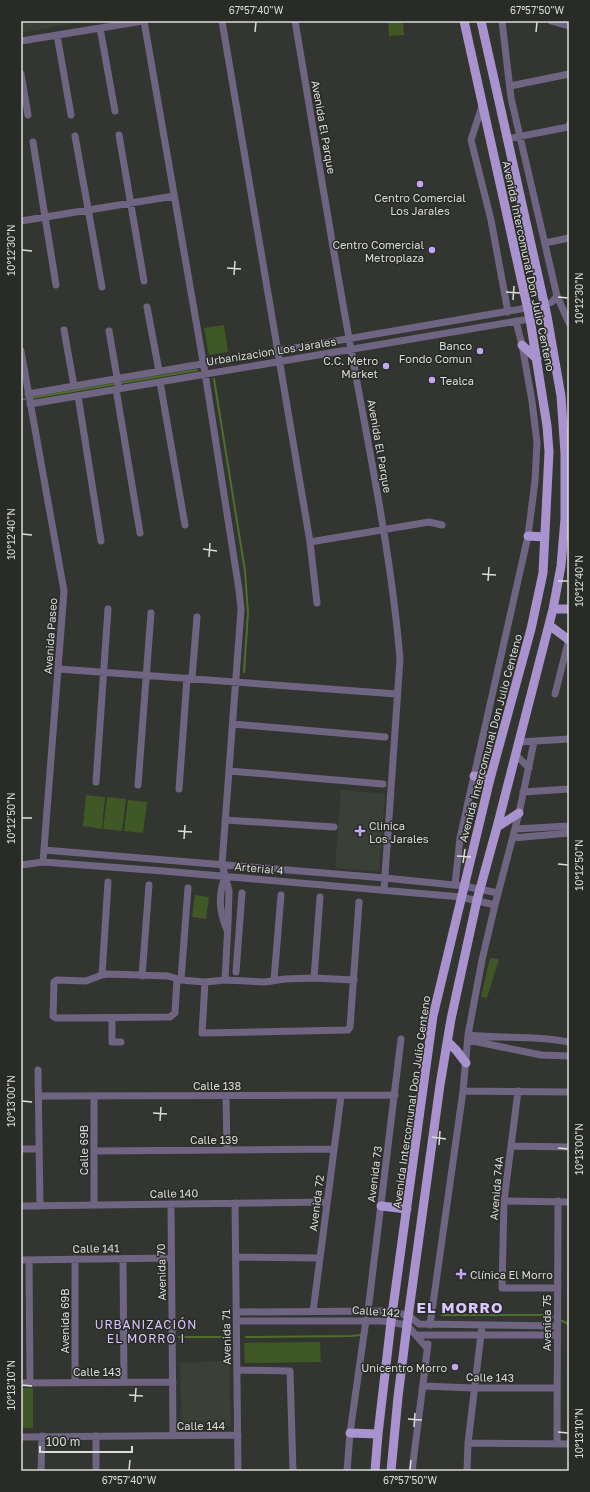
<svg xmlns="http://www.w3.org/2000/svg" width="590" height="1492" viewBox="0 0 590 1492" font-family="'Golos Text',sans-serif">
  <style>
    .built { fill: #3b4036 }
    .green { fill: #3f5825 }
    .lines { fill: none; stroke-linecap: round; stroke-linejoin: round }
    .stream { stroke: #4e6f2a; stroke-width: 2 }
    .minor { stroke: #6f6582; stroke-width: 7 }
    .major { stroke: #a993cf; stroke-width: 9 }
    .ticks { fill: none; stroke: #dbddda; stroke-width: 1.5 }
    .poi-dot { fill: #c3a7f2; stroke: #292b27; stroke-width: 1.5 }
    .labels { text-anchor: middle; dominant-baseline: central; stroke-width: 3; stroke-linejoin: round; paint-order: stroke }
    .street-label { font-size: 11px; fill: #dbddda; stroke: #292b27 }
    .poi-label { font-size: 11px; fill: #dbddda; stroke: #292b27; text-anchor: end }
    .neighbourhood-label { font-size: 12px; letter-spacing: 1px; fill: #dac6fe; stroke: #292b27 }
    .district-label { font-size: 15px; font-weight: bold; letter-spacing: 1px; fill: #dac6fe; stroke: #292b27 }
    .neatline { fill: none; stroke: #dbddda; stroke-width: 1.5 }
    .ticks-label { font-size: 10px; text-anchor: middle; fill: #dbddda }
  </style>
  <rect width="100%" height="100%" fill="#333531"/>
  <!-- built -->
  <path class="built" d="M21 21H84L21 33Z
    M341 790 385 794 379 871 335 868Z
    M229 1361 231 1426 182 1427 180 1363Z"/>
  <!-- green -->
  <path class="green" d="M388 21H403L404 35 389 36Z
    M224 325 228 352 209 355 204 328Z
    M86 795 105 797 102 829 83 826Z
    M107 797 126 799 122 831 103 829Z
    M128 800 147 802 143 833 124 831Z
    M195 895 209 897 206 919 192 917Z
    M490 958 499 959 487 998 481 997Z
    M320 1342 321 1362 245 1363 244 1343Z
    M21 1388H33V1428H21Z"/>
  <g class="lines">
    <!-- stream -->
    <path class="stream" d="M214 379 245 571 248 613 244 672
      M32 398 197 370
      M21 400 28 398
      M442 1315H549L569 1324
      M179 1337H227
      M246 1337 351 1336 361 1335"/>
    <!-- minor -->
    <path class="minor" d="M144 21 205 373 239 590 241 610 222 864 229 891 228 923 225 980
      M222 21 310 542 317 603
      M295 21C313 127 330 233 349 338 368 445 391 552 400 659L384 890
      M502 21 511 98 557 296 569 323
      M551 21 569 26
      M100 28 115 111
      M57 35 71 115
      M21 41 143 21
      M21 74 28 115
      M510 86 569 74
      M482 106 471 140 491 220 508 312
      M119 135 144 281
      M75 136 102 287
      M507 139 568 127 569 125
      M33 142 56 285
      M21 221 174 196
      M545 243 569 238
      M147 307 159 371
      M64 330 74 386
      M109 331 118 383
      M21 351 64 591 43 862
      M160 382 185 525
      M116 389 140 533
      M28 394 544 305 552 302 557 296
      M78 396 101 541
      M30 404 547 316
      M310 542 429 522 442 525
      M59 669 397 694
      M192 678 197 617
      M555 694 569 639
      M233 724 385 737
      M519 742 569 739
      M516 755 529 768
      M229 771 383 784
      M96 782 108 609
      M138 785 151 613
      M179 789 187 678
      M523 792 569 789
      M225 820 334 827
      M515 829 569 826
      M513 838 569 833
      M44 850 385 878 464 886 498 893
      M21 865 43 862 163 871 461 897 495 905
      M225 877C218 896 219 911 227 930
      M455 885 460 838 528 536 535 481 537 443 532 401 522 345 516 321
      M236 972 242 893
      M102 975 108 882
      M142 976 149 885
      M314 978 320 897
      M177 979 175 1013 170 1017 56 1018 53 1016 54 982 57 980 86 981 102 975 108 974 168 976 181 980 205 982 225 980 265 982 285 979 314 978 354 980
      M181 980 188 888
      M274 980 281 895
      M205 982 202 1033 348 1030 350 1027 359 902
      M112 1018V1042H121
      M468 1035C502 1039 536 1035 569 1042
      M468 1040 541 1055 569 1056
      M38 1070 40 1206
      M463 1091 569 1092
      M518 1091 504 1201 502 1288H558
      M39 1096 395 1095
      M94 1096V1205
      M226 1096 227 1150
      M511 1146 569 1147
      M21 1149H39
      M94 1151 334 1149
      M504 1201 569 1202
      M235 1203 238 1471
      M171 1204 173 1436
      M21 1206 327 1202
      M236 1257 320 1258
      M75 1259V1383
      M123 1259 124 1382
      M21 1260 171 1258
      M29 1260 30 1383
      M368 1311 401 1039
      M237 1312 383 1311 408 1315 419 1324 557 1326
      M313 1312 341 1096
      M237 1321H382L407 1325 427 1348
      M430 1325 463 1091 468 1035 482 960 495 905 519 813 534 742
      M417 1335H557
      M237 1370 290 1371 293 1471
      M21 1383 173 1382
      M423 1386 474 1388H557
      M21 1437 238 1435
      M468 1443 569 1444
      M557 1444 558 1201
      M41 1471 42 1436
      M96 1471V1436
      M347 1471 350 1433 366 1320
      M412 1471 428 1344
      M467 1471 468 1443 482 1326"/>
    <!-- major -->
    <path class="major" d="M522 345 537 359
      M528 536 545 537
      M553 609H569
      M549 625 569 640
      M474 776 490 779
      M497 827 519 813
      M448 1042 456 1050 466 1063
      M381 1206 407 1209
      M350 1433 378 1434
      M375 1471 378 1434 391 1322 433 1016 490 779 531 629 543 573 549 452 547 426 530 319 464 21
      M391 1471 398 1397 407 1325 440 1085 451 1019 477 900 497 827 553 609 561 566 565 519V453L561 396 547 316 481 21"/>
  </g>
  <!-- ticks -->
  <path class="ticks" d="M255 32 256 22M536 32 537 22M22 250 32 251M227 268 241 269M234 275 235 261M506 292 520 293M558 297 568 298M513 300 514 286M22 534 32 535M203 549 217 551M209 557 210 543M482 574 496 575M488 581 489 567M558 581H568M22 818H32M178 831 192 832M184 839 185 825M457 856 471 857M463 863 465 849M558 864 568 865M22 1101 32 1102M153 1113 167 1114M160 1121 161 1107M432 1137 446 1139M439 1145 440 1131M558 1148 568 1149M22 1385 32 1386M129 1395 143 1396M135 1402 136 1388M408 1419 422 1420M414 1427 415 1413M558 1432 568 1433M129 1470 130 1460M410 1470 411 1460"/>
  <!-- markers -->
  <g class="poi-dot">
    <circle cx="420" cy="184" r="4"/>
    <circle cx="432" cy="250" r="4"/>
    <circle cx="480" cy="351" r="4"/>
    <circle cx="386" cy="366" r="4"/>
    <circle cx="432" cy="380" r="4"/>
    <path d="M358 825h4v4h4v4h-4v4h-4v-4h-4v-4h4z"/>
    <path d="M459 1268h4v4h4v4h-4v4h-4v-4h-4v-4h4z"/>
    <circle cx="455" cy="1367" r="4"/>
  </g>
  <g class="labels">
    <!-- street labels -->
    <g class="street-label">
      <text transform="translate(324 127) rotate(80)">Avenida El Parque</text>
      <text transform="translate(529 266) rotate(78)">Avenida Intercomunal Don Julio Centeno</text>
      <text transform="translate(271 351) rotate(-9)">Urbanizacion Los Jarales</text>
      <text transform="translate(380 446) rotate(80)">Avenida El Parque</text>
      <text transform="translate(50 636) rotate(-86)">Avenida Paseo</text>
      <text transform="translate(490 738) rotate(-75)">Avenida Intercomunal Don Julio Centeno</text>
      <text transform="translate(259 868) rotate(5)">Arterial 4</text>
      <text x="217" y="1085">Calle 138</text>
      <text transform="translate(411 1102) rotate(-82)">Avenida Intercomunal Don Julio Centeno</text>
      <text x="214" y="1139">Calle 139</text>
      <text transform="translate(83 1150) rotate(-90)">Calle 69B</text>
      <text transform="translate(374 1174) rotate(-83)">Avenida 73</text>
      <text transform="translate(496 1188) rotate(-85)">Avenida 74A</text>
      <text transform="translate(174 1193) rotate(-1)">Calle 140</text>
      <text transform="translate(316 1203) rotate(-83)">Avenida 72</text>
      <text transform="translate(96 1248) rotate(-1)">Calle 141</text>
      <text transform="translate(161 1272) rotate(-91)">Avenida 70</text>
      <text transform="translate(376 1311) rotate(4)">Calle 142</text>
      <text transform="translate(64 1321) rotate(-90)">Avenida 69B</text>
      <text transform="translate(546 1323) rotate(-90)">Avenida 75</text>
      <text transform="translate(226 1337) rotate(-91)">Avenida 71</text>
      <text x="97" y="1371">Calle 143</text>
      <text transform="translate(490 1377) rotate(1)">Calle 143</text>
      <text x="201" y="1425">Calle 144</text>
    </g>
    <!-- poi labels -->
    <g class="poi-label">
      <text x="420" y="197" text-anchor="middle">Centro Comercial<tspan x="420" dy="13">Los Jarales</tspan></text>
      <text x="424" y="244">Centro Comercial<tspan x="424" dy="13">Metroplaza</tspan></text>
      <text x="472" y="345">Banco<tspan x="472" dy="13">Fondo Comun</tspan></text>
      <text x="378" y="360">C.C. Metro<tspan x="378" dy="13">Market</tspan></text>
      <text x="440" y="380" text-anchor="start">Tealca</text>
      <text x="369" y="825" text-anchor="start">Clinica<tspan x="369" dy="13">Los Jarales</tspan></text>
      <text x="470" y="1274" text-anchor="start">Clínica El Morro</text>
      <text x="447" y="1367">Unicentro Morro</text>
    </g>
    <!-- neighbourhood labels -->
    <g class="neighbourhood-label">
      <text x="146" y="1324">URBANIZACIÓN<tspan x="146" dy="14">EL MORRO I</tspan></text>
    </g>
    <!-- district labels -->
    <g class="district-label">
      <text x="460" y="1307">EL MORRO</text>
    </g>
  </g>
  <!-- border -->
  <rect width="590" height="1492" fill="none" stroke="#292b27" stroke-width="44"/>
  <!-- scale -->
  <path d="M40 1446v6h92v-6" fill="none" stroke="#dbddda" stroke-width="2"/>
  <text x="46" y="1446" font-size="12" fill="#dbddda" stroke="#292b27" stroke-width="3" paint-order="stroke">100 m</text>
  <rect x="22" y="22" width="546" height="1448" class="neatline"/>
  <g class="ticks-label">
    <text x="256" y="14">67°57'40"W</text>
    <text x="537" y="14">67°57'50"W</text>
    <text transform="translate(11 250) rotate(-90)" y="4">10°12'30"N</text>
    <text transform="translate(579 298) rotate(-90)" y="4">10°12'30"N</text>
    <text transform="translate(11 534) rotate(-90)" y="4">10°12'40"N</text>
    <text transform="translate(579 581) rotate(-90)" y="4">10°12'40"N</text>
    <text transform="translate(11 818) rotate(-90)" y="4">10°12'50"N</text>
    <text transform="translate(579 865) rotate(-90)" y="4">10°12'50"N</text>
    <text transform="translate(11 1101) rotate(-90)" y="4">10°13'00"N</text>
    <text transform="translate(579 1149) rotate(-90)" y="4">10°13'00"N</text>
    <text transform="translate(11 1385) rotate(-90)" y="4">10°13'10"N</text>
    <text transform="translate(579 1433) rotate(-90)" y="4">10°13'10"N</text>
    <text x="129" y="1484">67°57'40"W</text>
    <text x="410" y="1484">67°57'50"W</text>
  </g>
</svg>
